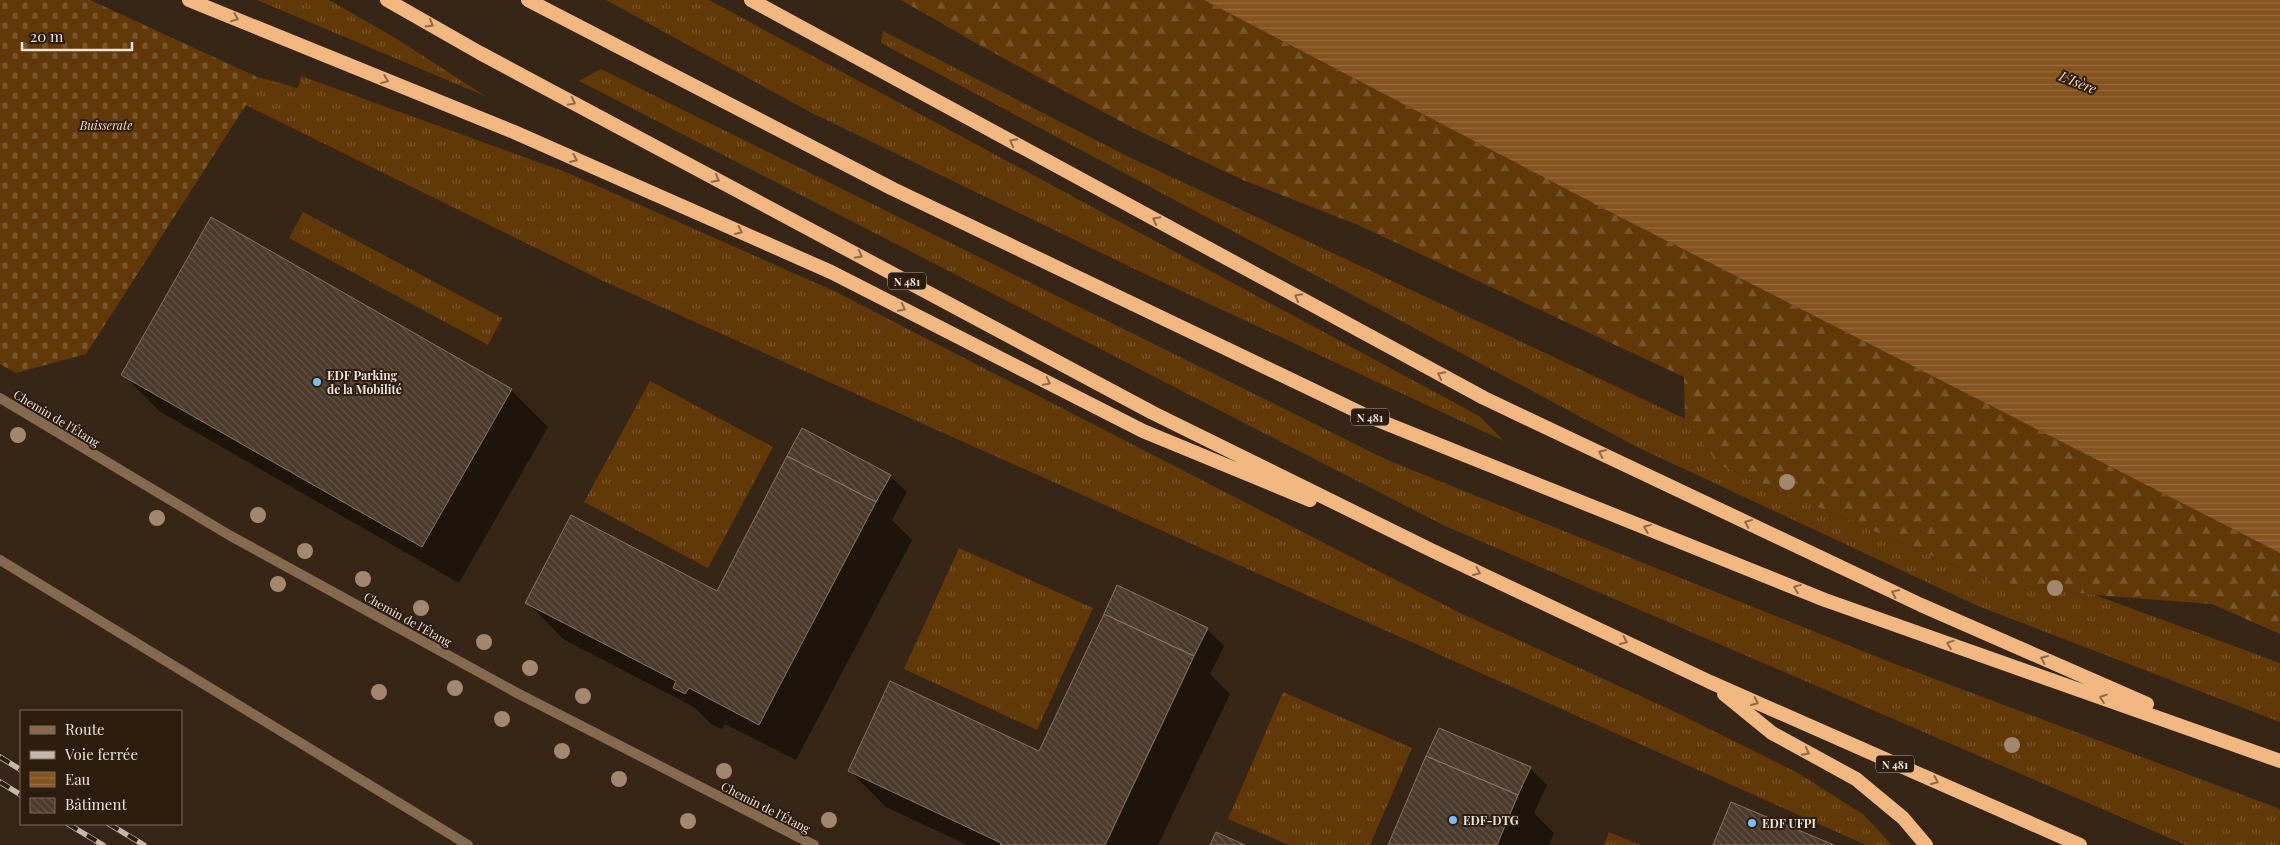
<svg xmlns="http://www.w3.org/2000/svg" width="2280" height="845" viewBox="0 0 2280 845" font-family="'Playfair Display',serif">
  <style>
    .grass { fill: url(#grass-tufts) }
    .forest { fill: url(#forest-firs) }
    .cemetery { fill: url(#cemetery-stones) }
    .water { fill: url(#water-rules) }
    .shadow { fill: #0007 }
    .building { fill: url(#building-back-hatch); stroke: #877361 }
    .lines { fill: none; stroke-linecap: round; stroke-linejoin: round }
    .service { stroke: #866a50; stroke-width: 10 }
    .minor { stroke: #866a50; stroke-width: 10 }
    .trunk { stroke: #f0b781; stroke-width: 14 }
    .rail-casing { stroke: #c4b7ac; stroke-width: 5.5 }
    .rail { stroke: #2d1d0d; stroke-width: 4; stroke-dasharray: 11; stroke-linecap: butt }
    .tree { fill: #a3886f }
    .oneway { stroke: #8e6a47 }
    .poi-dot { fill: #78bff7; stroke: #2d1d0d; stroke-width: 2 }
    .labels { text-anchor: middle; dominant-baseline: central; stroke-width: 4; stroke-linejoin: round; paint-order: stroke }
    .shield { fill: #2d1d0d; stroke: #b4a89c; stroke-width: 1 }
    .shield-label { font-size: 11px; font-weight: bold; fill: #eee3d9 }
    .park-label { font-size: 12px; font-style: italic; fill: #fcd8b8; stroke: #2d1d0d }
    .poi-label { font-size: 12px; font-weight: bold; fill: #eee3d9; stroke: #2d1d0d; text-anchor: start }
    .street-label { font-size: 12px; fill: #eee3d9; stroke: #2d1d0d }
    .water-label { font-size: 14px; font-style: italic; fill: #f6d2b2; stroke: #2d1d0d }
  </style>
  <defs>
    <pattern id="grass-tufts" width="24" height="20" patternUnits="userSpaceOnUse" patternTransform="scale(1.25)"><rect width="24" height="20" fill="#613909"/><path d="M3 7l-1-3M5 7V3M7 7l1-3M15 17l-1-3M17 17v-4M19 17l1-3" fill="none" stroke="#78562c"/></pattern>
    <pattern id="forest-firs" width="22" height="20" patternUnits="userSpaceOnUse" patternTransform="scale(1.25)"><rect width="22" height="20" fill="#613909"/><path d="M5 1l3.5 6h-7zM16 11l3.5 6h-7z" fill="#78562c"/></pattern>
    <pattern id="cemetery-stones" width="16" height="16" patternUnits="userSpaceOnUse" patternTransform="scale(1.25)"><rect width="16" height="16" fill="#613909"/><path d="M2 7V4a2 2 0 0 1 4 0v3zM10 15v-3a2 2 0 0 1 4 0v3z" fill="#78562c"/></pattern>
    <pattern id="water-rules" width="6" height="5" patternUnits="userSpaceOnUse" patternTransform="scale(1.25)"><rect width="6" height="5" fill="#85541f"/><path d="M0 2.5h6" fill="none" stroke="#976c3f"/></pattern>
    <pattern id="building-back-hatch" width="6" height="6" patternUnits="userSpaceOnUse" patternTransform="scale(1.25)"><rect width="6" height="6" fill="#4c3a2a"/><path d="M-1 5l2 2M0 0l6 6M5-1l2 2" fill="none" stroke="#665648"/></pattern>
  </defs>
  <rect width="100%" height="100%" fill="#372616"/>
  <!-- grass -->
  <path class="grass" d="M257 0H329L397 39 485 96Z
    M606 0H709L1479 416 1504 441 1143 273 810 112Z
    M883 31 1127 156 1685 419 1719 465 1994 582 2095 595 2280 663V722L1978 606 1637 447 881 43Z
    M601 69 1387 460 1895 664 2280 809V845H2186L1443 525 579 81Z
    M301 76 568 173 834 291 1462 614 1671 710 1798 773 1864 815 1892 845H1866L601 280 246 105 257 77 298 88Z
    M303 212 502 318 488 345 289 238Z
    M650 381 773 447 708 568 584 502Z
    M959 548 1093 608 1037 730 904 669Z
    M1283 692 1412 748 1370 845H1289L1228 819Z
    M1609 832 1640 845H1604Z"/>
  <!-- forest -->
  <path class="forest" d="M901 0H1204L1614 214 2280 553V634L2212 604 2095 595 1994 582 1719 465 1685 419 1684 377 1358 225 1243 180 1133 128 983 47Z"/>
  <!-- cemetery -->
  <path class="cemetery" d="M0 0H90L257 77 246 105 86 354 16 373 0 364Z"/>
  <!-- water -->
  <path class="water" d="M1204 0H2280V553L1614 214Z"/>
  <!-- shadow -->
  <path class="shadow" d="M211 219 511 390 548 427 459 583 159 411 123 374Z
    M890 476 907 492 892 520 912 540 796 760 725 724 722 729 711 724 694 707 563 639 527 602 717 593Z
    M1207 629 1224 646 1210 674 1230 694 1158 845H1106L1188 671H1186L1103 845H967L886 807 849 770 1039 753Z
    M1530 768 1547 785 1534 813 1554 833 1549 845H1390Z"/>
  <!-- building -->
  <path class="building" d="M211 217 512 389 422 547 121 375Z
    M802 428 891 475 876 502 787 456Z
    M787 456 876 502 759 725 689 688 685 694 673 688 676 681 525 603 571 515 717 591Z
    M1117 585 1208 628 1194 656 1104 614Z
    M1104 614 1194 656 1105 845H1000L1001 843 848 771 890 681 1039 751Z
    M1439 728 1531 767 1518 795 1426 756Z
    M1426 756 1518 795 1497 845H1388Z
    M1731 802 1834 845H1713Z
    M1216 832 1245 845H1210Z"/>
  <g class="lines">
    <!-- service -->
    <path class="service" d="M0 560 468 845"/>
    <!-- minor -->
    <path class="minor" d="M0 398 229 535 517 693 814 845"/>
    <!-- trunk -->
    <path class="trunk" d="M189 0 514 132 831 272 1143 431 1310 500
      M387 0 480 53 1153 413 1433 551 1710 682 2080 845
      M528 0 893 189 1365 415 1825 600 2280 761
      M751 0 1484 398 1921 605 2147 704
      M1724 694 1772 733 1856 779 1903 818 1926 845"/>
    <!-- rail casing -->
    <g class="rail-casing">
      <path id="rail" d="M0 757 21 770
        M0 782 21 795
        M68 824 103 845
        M109 824 144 845"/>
    </g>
    <!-- rail -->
    <use href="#rail" class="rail"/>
  </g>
  <!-- trees -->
  <g class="tree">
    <circle cx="18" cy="435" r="8"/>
    <circle cx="1787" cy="482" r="8"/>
    <circle cx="258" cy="515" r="8"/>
    <circle cx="157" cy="518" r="8"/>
    <circle cx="305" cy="551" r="8"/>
    <circle cx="363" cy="579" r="8"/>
    <circle cx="278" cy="584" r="8"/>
    <circle cx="2055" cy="588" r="8"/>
    <circle cx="421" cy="608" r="8"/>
    <circle cx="484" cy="642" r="8"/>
    <circle cx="530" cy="668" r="8"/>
    <circle cx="455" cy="688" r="8"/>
    <circle cx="379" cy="692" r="8"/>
    <circle cx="583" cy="696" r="8"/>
    <circle cx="502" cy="719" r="8"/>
    <circle cx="2012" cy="745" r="8"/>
    <circle cx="562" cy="751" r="8"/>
    <circle cx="724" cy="771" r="8"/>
    <circle cx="619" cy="779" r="8"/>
    <circle cx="829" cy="820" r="8"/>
    <circle cx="688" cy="821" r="8"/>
  </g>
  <!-- one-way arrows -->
  <defs><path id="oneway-chevron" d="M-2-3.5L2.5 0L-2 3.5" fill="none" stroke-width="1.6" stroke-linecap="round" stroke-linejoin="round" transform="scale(1.25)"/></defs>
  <g class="oneway">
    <use href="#oneway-chevron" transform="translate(235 18) rotate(22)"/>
    <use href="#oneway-chevron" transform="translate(430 24) rotate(30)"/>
    <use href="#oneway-chevron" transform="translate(385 80) rotate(22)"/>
    <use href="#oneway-chevron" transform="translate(572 102) rotate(28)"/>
    <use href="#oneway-chevron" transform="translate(1013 142) rotate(-152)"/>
    <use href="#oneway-chevron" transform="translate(574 159) rotate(24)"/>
    <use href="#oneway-chevron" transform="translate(716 179) rotate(28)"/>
    <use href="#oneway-chevron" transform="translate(1156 220) rotate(-152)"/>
    <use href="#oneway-chevron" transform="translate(739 231) rotate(24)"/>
    <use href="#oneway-chevron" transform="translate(859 255) rotate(28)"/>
    <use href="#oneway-chevron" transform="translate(1298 297) rotate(-152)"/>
    <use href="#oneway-chevron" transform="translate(902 308) rotate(27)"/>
    <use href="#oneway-chevron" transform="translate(1441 375) rotate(-152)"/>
    <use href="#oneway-chevron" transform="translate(1047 382) rotate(27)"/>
    <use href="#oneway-chevron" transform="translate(1602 453) rotate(-155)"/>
    <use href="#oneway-chevron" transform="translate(1748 523) rotate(-155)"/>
    <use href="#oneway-chevron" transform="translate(1647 528) rotate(-158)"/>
    <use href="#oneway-chevron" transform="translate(1477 572) rotate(25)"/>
    <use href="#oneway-chevron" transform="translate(1797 588) rotate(-158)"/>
    <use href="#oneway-chevron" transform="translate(1895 593) rotate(-155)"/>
    <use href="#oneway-chevron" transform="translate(1624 641) rotate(25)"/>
    <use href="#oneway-chevron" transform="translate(1950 644) rotate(-161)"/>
    <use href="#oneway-chevron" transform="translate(2044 659) rotate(-156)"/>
    <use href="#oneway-chevron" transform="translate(2103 698) rotate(-161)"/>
    <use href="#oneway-chevron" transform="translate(1755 702) rotate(24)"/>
    <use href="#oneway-chevron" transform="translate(1806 752) rotate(28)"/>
    <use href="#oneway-chevron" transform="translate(1935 781) rotate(24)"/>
  </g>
  <!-- markers -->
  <g class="poi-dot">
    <circle cx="317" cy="382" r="5"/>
    <circle cx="1453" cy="820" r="5"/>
    <circle cx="1752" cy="823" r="5"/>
  </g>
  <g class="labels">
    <!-- shield labels -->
    <g class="shield">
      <rect x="888" y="272.5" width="38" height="17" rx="4"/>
      <rect x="1351" y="408.5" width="38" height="17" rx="4"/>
      <rect x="1876" y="755.5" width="38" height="17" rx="4"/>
    </g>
    <g class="shield-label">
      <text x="907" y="281">N 481</text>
      <text x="1370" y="417">N 481</text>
      <text x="1895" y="764">N 481</text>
    </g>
    <!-- park labels -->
    <g class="park-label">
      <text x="106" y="125">Buisserate</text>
    </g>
    <!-- poi labels -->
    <g class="poi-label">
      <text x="327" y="375">EDF Parking<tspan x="327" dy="14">de la Mobilité</tspan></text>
      <text x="1463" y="820">EDF-DTG</text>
      <text x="1762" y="823">EDF UFPI</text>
    </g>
    <!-- street labels -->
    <g class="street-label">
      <text transform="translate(57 418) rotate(31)">Chemin de l'Étang</text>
      <text transform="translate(408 619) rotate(29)">Chemin de l'Étang</text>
      <text transform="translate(766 807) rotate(27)">Chemin de l'Étang</text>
    </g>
    <!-- water labels -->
    <g class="water-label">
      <text transform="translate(2078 82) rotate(22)">L'Isère</text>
    </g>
  </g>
  <!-- legend -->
  <rect x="20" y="710" width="162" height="115" fill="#2d1d0d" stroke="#7a6c5f"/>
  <rect x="30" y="726" width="25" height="8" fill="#866a50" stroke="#7a6c5f"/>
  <text x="65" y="735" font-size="15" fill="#eee3d9">Route</text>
  <rect x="30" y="751" width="25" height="8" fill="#c4b7ac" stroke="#7a6c5f"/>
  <text x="65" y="760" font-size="15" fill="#eee3d9">Voie ferrée</text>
  <rect x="30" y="772" width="25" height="15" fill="url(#water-rules)" stroke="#7a6c5f"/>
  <text x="65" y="785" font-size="15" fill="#eee3d9">Eau</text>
  <rect x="30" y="798" width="25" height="15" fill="url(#building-back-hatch)" stroke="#7a6c5f"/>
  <text x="65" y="810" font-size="15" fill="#eee3d9">Bâtiment</text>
  <!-- scale -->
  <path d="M22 42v8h110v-8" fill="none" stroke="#eee3d9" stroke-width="2.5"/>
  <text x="30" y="42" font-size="15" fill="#eee3d9" stroke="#2d1d0d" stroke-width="4" paint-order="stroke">20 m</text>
</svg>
